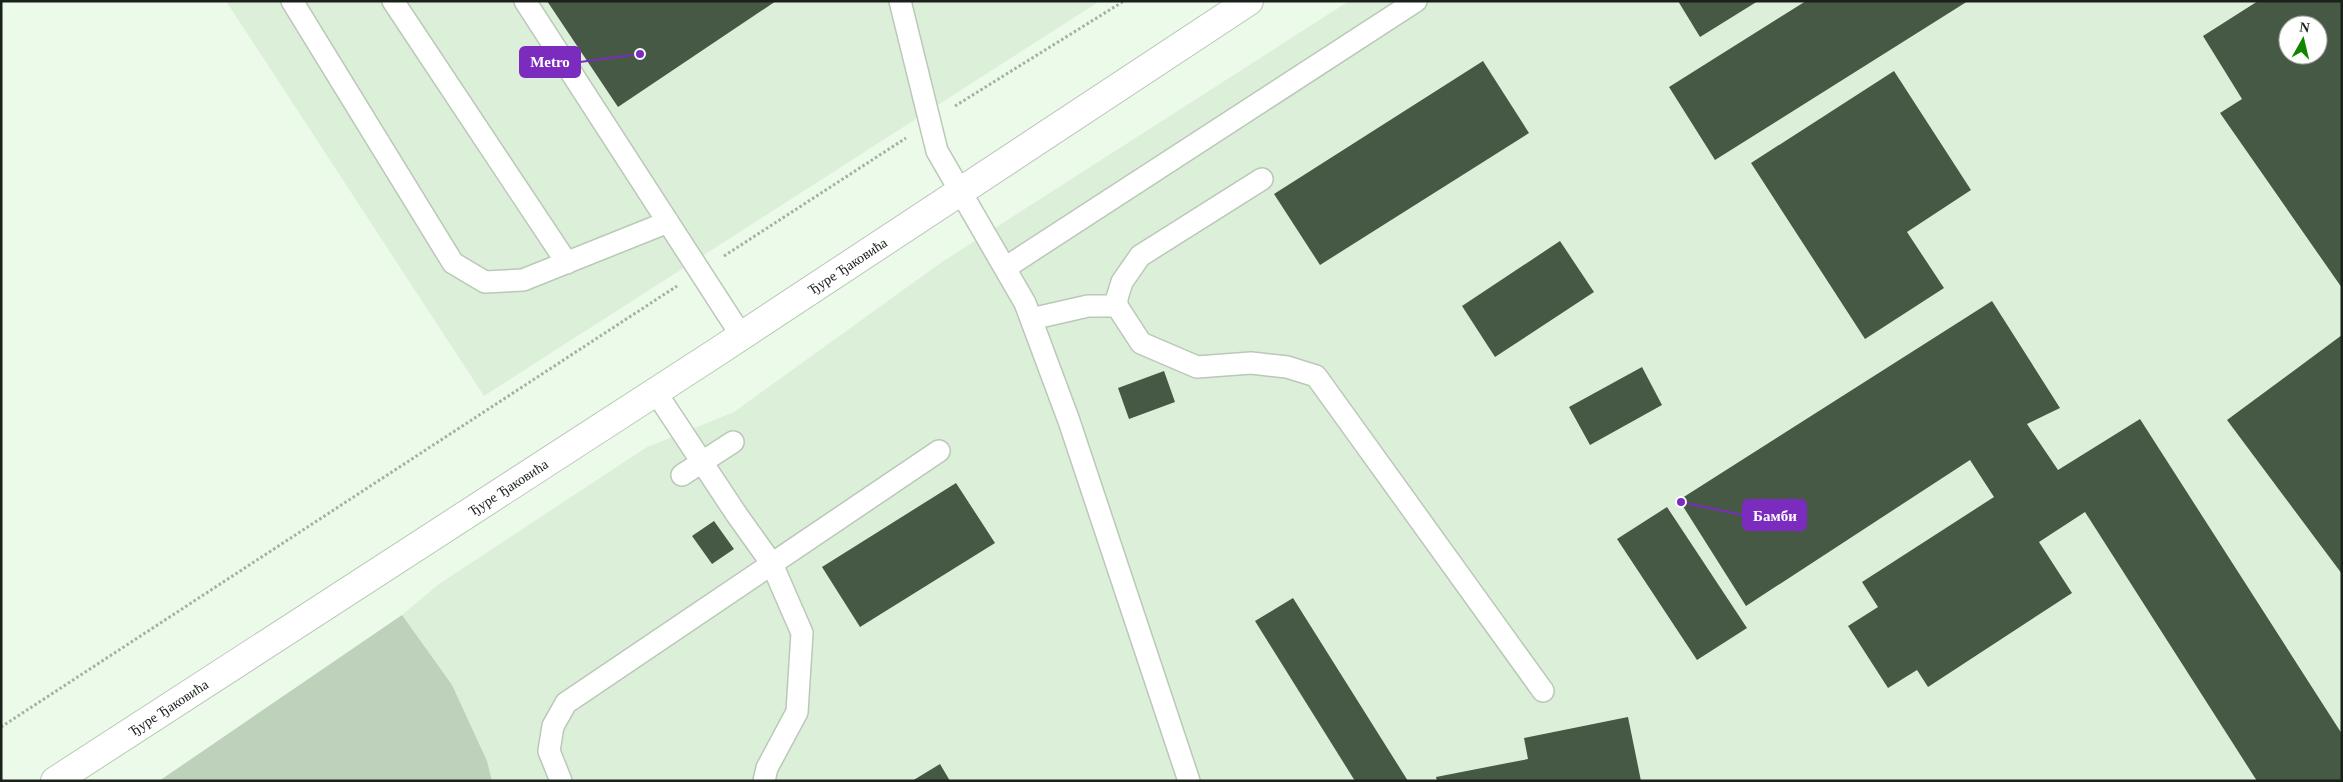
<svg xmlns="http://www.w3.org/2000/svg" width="2343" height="782" viewBox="0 0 2343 782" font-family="'Times New Roman',serif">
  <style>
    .built { fill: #dcf0d9; fill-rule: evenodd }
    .green { fill: #bed1bb }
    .building { fill: #465944; fill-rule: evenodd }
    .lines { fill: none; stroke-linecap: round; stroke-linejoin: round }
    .service-casing { stroke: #bac8b8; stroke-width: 24 }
    .tertiary-casing { stroke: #bac8b8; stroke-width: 30 }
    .path { stroke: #a4b0a3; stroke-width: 3; stroke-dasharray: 2.5 2.5; stroke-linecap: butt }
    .service { stroke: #fff; stroke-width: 21 }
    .tertiary { stroke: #fff; stroke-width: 28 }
    .labels { text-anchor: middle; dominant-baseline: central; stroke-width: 5; stroke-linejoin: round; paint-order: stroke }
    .street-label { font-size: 14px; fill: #1a201a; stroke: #fff }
    .leader { fill: none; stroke: #7b2cbf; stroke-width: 2 }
    .callout-dot { fill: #7b2cbf; stroke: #fff; stroke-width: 2 }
    .callout { fill: #7b2cbf; stroke: #7b2cbf; stroke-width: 2 }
    .callout-label { font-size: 15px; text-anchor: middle; font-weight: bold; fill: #fff }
  </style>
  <rect width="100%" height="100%" fill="#ebfae9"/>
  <!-- built -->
  <path class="built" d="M226 1H1100L484 396Z
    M1349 1H2342V781H492L487 761 402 615 439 584 647 447 734 412 942 262ZM2288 25H2318V55H2288Z"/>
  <!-- green -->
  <path class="green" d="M402 615 452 685 487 761 492 781H159Z"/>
  <!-- building -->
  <path class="building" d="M547 1H776L618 107Z
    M1678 1H1758L1700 37Z
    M1806 1H1968L1715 160 1669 87Z
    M2258 1H2342V288L2220 113 2242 99 2203 36ZM2288 25H2318V55H2288Z
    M1483 61 1529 133 1320 265 1274 194Z
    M1894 71 1971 190 1907 232 1944 288 1865 339 1751 163Z
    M1560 241 1594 292 1495 357 1462 306Z
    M1992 301 2060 408 2027 424 2058 470 2140 419 2342 734V781H2257L2085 512 2039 542 2072 593 1928 687 1917 670 1888 688 1848 626 1878 607 1862 582 1994 497 1970 460 1746 606 1679 500Z
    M2342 335V574L2227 420Z
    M1642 367 1662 405 1590 445 1569 407Z
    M1164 371 1175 402 1129 419 1118 388Z
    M956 483 995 543 860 627 822 567Z
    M1667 507 1747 628 1697 660 1617 539Z
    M714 521 734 549 712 564 692 536Z
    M1293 598 1408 781H1355L1255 621Z
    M1628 717 1641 781H1437L1436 777 1528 759 1524 738Z
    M940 764 950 781H912Z"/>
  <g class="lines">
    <!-- service casing -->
    <g class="service-casing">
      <path id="service" d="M292 1 453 263 485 282 523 280 668 222
        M393 1 567 263
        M525 1 741 335
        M900 1 937 151 1025 303 1069 421 1189 781
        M1005 268 1416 1
        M1117 306V298L1122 282 1140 256 1262 179
        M1031 319 1088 306H1117L1141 343 1197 367 1251 363 1287 367 1316 376 1543 691
        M655 391 737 515 772 564 802 633 797 712 767 768 764 781
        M682 475 733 442
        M561 781 549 751 553 726 566 703 939 451"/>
    </g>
    <!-- tertiary casing -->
    <g class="tertiary-casing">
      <g id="tertiary">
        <path id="s1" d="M55 781 714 354 1249 1"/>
      </g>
    </g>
    <!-- path -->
    <path class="path" d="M955 106 1124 1
      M724 256 906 138
      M1 727 677 286"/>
    <!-- service -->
    <use href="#service" class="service"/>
    <!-- tertiary -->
    <use href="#tertiary" class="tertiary"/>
  </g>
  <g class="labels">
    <!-- street labels -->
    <g class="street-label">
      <text stroke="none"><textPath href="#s1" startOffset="945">Ђуре Ђаковића</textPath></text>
      <text stroke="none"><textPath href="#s1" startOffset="540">Ђуре Ђаковића</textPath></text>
      <text stroke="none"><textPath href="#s1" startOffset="135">Ђуре Ђаковића</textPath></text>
    </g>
  </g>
  <!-- callouts -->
  <path class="leader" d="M640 54L580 62M1681 502L1743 515"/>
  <g class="callout-dot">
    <circle cx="640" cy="54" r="5"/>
    <circle cx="1681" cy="502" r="5"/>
  </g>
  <g class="callout">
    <rect x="520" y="47" width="60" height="30" rx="5"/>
    <rect x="1743" y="500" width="63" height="30" rx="5"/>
  </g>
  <g class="callout-label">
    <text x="550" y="67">Metro</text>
    <text x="1775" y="521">Бамби</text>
  </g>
  <!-- border -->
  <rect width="2343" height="782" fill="none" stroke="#1a201a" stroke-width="5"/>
  <!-- north arrow -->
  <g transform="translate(2303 40) rotate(8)"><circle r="24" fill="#ffffff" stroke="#a3a6a3"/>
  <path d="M0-4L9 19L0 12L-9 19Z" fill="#128500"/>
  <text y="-8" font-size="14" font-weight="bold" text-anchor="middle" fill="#1a201a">N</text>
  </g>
</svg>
